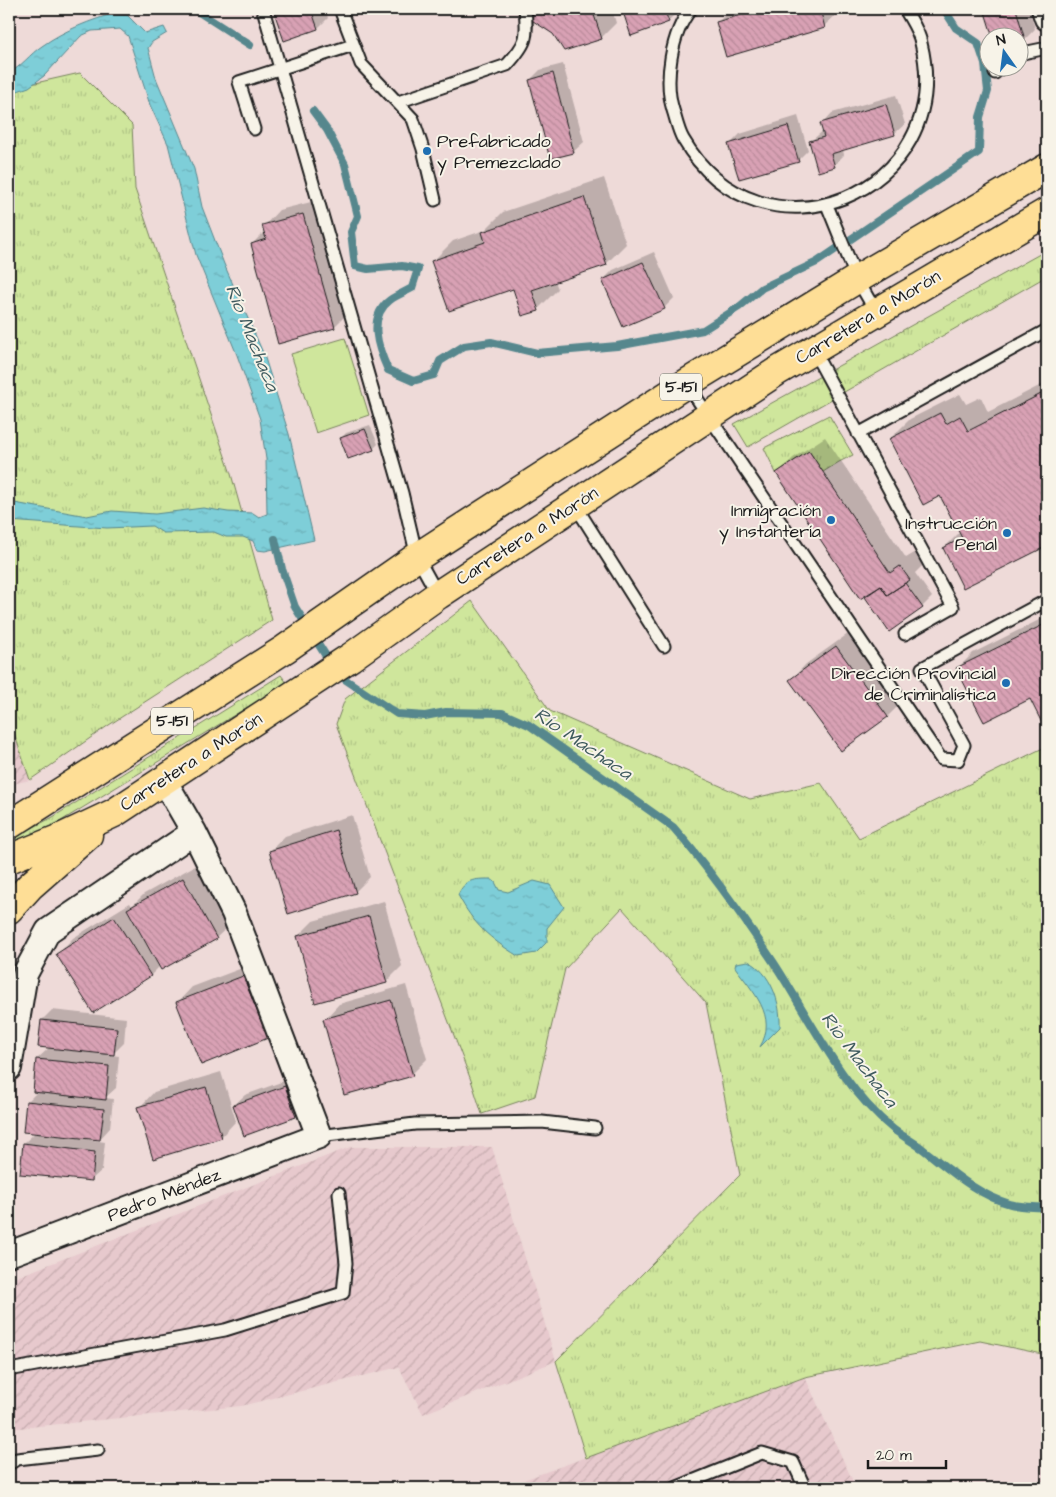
<svg xmlns="http://www.w3.org/2000/svg" width="1056" height="1497" viewBox="0 0 1056 1497" font-family="'Architects Daughter',sans-serif">
  <style>
    .industrial { fill: url(#industrial-furrows) }
    .grass { fill: url(#grass-tufts); stroke: #76815c }
    .garden { fill: #cfe69c; stroke: #76815c }
    .water { fill: url(#water-ripples); stroke: #57878d }
    .shadow { fill: #0003 }
    .lines { fill: none; stroke-linecap: round; stroke-linejoin: round }
    .stream { stroke: #57878d; stroke-width: 8 }
    .building { fill: url(#building-back-hatch); stroke: #1c1c1c }
    .lane-casing { stroke: #1c1c1c; stroke-width: 15 }
    .street-casing { stroke: #1c1c1c; stroke-width: 28 }
    .primary-casing { stroke: #1c1c1c; stroke-width: 31 }
    .lane { stroke: #f7f3e8; stroke-width: 11 }
    .street { stroke: #f7f3e8; stroke-width: 24 }
    .primary { stroke: #fede96; stroke-width: 28 }
    .poi-dot { fill: #1f6fb2; stroke: #f7f3e8; stroke-width: 2 }
    .labels { text-anchor: middle; dominant-baseline: central; stroke-width: 4; stroke-linejoin: round; paint-order: stroke }
    .shield { fill: #f7f3e8; stroke: #5e5c59; stroke-width: 1 }
    .shield-label { font-size: 16px; font-weight: bold; fill: #1c1c1c }
    .poi-label { font-size: 18px; fill: #1c1c1c; stroke: #f7f3e8; text-anchor: end }
    .street-label { font-size: 18px; fill: #1c1c1c; stroke: #f7f3e8 }
    .water-label { font-size: 19px; font-style: italic; fill: #3e5a5e; stroke: #f7f3e8 }
  </style>
  <defs>
    <pattern id="industrial-furrows" width="10" height="10" patternUnits="userSpaceOnUse" patternTransform="scale(1.25)"><rect width="10" height="10" fill="#e7c9cd"/><path d="M-1 1l2-2M0 10L10 0M9 11l2-2" fill="none" stroke="#c6acaf"/></pattern>
    <pattern id="grass-tufts" width="24" height="20" patternUnits="userSpaceOnUse" patternTransform="scale(1.25)"><rect width="24" height="20" fill="#cfe69c"/><path d="M3 7l-1-3M5 7V3M7 7l1-3M15 17l-1-3M17 17v-4M19 17l1-3" fill="none" stroke="#b1c586"/></pattern>
    <pattern id="water-ripples" width="26" height="14" patternUnits="userSpaceOnUse" patternTransform="scale(1.25)"><rect width="26" height="14" fill="#7eced8"/><path d="M2 4q2-2 4 0t4 0M15 11q2-2 4 0t4 0" fill="none" stroke="#6cb0b9"/></pattern>
    <pattern id="building-back-hatch" width="6" height="6" patternUnits="userSpaceOnUse" patternTransform="scale(1.25)"><rect width="6" height="6" fill="#d8a1b4"/><path d="M-1 5l2 2M0 0l6 6M5-1l2 2" fill="none" stroke="#b98a9a"/></pattern>
  </defs>
  <rect width="100%" height="100%" fill="#eedad8"/>
  <filter id="ink" filterUnits="userSpaceOnUse"><feTurbulence type="fractalNoise" baseFrequency=".02" numOctaves="2"/><feDisplacementMap in="SourceGraphic" scale="10" xChannelSelector="R" yChannelSelector="G"/><feConvolveMatrix kernelMatrix="1 2 1 2 8 2 1 2 1" color-interpolation-filters="sRGB"/></filter>
  <g filter="url(#ink)">
    <!-- industrial -->
    <path class="industrial" d="M9 718 30 780 9 785Z
      M350 1147H492L556 1361 423 1414 399 1367 241 1406 9 1429V1280Z
      M805 1377 856 1488H502Z"/>
    <!-- grass -->
    <path class="grass" d="M80 73 132 125 135 189 231 474 272 620 109 725 30 780 9 718V89Z
      M1047 250V276L748 447 734 424Z
      M829 415 853 455 839 462 823 472 809 451 776 473 764 448Z
      M472 601 550 711 750 799 821 783 859 838 1047 746V1355L980 1341 805 1377 586 1458 556 1361 740 1175 706 1003 622 908 565 969 535 1096 482 1114 472 1083 336 724 345 699Z
      M281 675 287 683 56 824 9 845V840L53 817Z"/>
    <!-- garden -->
    <path class="garden" d="M345 338 369 415 316 433 291 354Z"/>
    <!-- water -->
    <path class="water" d="M117 12 127 15 145 33 164 27 167 33 152 42 148 48 156 78 194 169 202 207 224 264 264 355 289 434 314 540 265 551 257 550 253 541 243 537H226L214 532 163 533 152 526 107 528 9 521V502L87 516 112 511 155 514 203 508 228 512 253 513 259 517 267 514 266 459 260 419 237 355 196 255 168 144 150 105 128 36 120 29 92 31 81 36 44 76 29 87 9 94V73C22 66 30 54 42 46 66 29 90 21 117 12Z
      M491 879 495 882 499 890 508 892 534 881 550 885 564 907 547 928V942L536 953 518 956C489 938 474 925 458 895 465 879 474 879 491 879Z
      M748 961C771 972 781 1003 780 1027L760 1047C778 1016 753 992 735 967L736 963Z"/>
    <!-- shadow -->
    <path class="shadow" d="M275 9H325L328 18 318 28 285 39Z
      M538 9H612L616 23 601 38 554 33 532 18Z
      M623 9H680L668 21 632 34Z
      M731 9H839L840 11 824 26 717 23Z
      M986 9H1029L1035 29 1025 39 1018 41V38H994Z
      M563 64 584 142 573 152 530 80 540 70Z
      M896 95 905 124 894 134 843 149 844 155 834 165 811 141 824 130 822 124 832 113Z
      M798 116 808 150 798 160 730 144 740 134Z
      M604 178 626 244 606 264 555 281 558 289 538 309 514 288 433 261 453 241 485 230 503 212Z
      M319 200 349 312 334 327 252 244 265 231 264 226 279 210Z
      M654 252 674 298 664 308 603 280 613 270Z
      M1047 382V545L964 587 944 548 960 532 941 494 890 439 910 419 960 394 966 404 981 397 988 412Z
      M370 425 378 444 373 449 341 438 346 433Z
      M825 437 906 558 916 552 924 564 915 573 932 597 922 607 866 598 872 592 778 473 793 458Z
      M1047 616V724L1045 725 1031 698 958 668 973 653Z
      M852 631 903 701 888 716 842 749 791 680 806 664Z
      M352 815 370 877 355 892 270 851 285 836Z
      M198 864 232 923 216 938 160 966 151 975 94 1011 58 954 73 938 130 903 132 906 144 894Z
      M384 901 402 966 386 982 298 936 313 921Z
      M258 962 282 1022 267 1037 177 1003 192 987Z
      M406 985 427 1059 412 1074 324 1020 339 1004Z
      M52 1010 126 1018 124 1043 112 1055 119 1056 116 1088 105 1098 113 1099 110 1128 100 1139 86 1137V1139L105 1142 102 1170 91 1180 24 1143 36 1132 27 1102 38 1091 37 1059 50 1047 42 1020Z
      M221 1072 236 1121 221 1137 139 1108 154 1092Z
      M295 1077 305 1106 295 1116 234 1105 245 1095Z"/>
    <g class="lines">
      <!-- stream -->
      <path class="stream" d="M194 9 250 45
        M313 111 327 130 345 164 358 216 351 232 355 266 368 269 402 266 418 269 412 288C405 292 397 295 390 300 367 317 378 348 388 370L413 381 434 375 440 361 464 346 491 342 537 353 617 346 703 330 739 307 762 288 817 262 979 152 980 117 988 91 985 64 978 43 956 28 944 9
        M275 539 282 569 295 607 331 664
        M337 674 397 714 425 716 446 712 502 713 529 725 673 827C708 867 744 918 774 963 810 1018 841 1087 893 1129 902 1136 914 1142 924 1150 950 1170 977 1195 1010 1204 1021 1207 1035 1207 1047 1208"/>
    </g>
    <!-- building -->
    <path class="building" d="M273 9H311L318 29 284 41Z
      M373 9H387L374 13Z
      M537 9 552 11 550 9H592L602 39 564 51 553 34 530 19Z
      M622 9H664L669 22 631 36Z
      M762 9H820L825 28 726 57 716 22Z
      M984 9H1016L1025 40 1018 42V38H993Z
      M553 73 574 153 550 159 529 80Z
      M886 104 895 135 831 154 835 167 818 172 809 141 824 137 820 123Z
      M788 126 799 162 739 179 728 144Z
      M584 197 607 265 532 290 539 311 522 316 513 289 449 311 431 261 485 242 482 232Z
      M303 214 335 328 278 344 251 244 266 239 262 225Z
      M643 262 665 309 623 327 602 280Z
      M1047 391V546L963 588 943 548 962 538 940 496 923 505 889 439 940 413 946 424 960 416 968 431Z
      M365 429 374 450 348 459 340 438Z
      M809 451 890 573 900 566 910 580 887 595 881 586 860 599 776 473Z
      M905 583 923 608 889 632 865 597 881 586 887 595Z
      M1047 623V725L1044 727 1030 699 984 722 956 668Z
      M836 646 888 717 841 751 789 680Z
      M336 830 356 893 288 914 269 851Z
      M183 878 217 939 161 970 127 909Z
      M369 916 387 983 315 1003 297 936Z
      M114 917 151 976 93 1013 56 954Z
      M243 976 268 1038 201 1065 176 1002Z
      M391 1000 413 1076 344 1095 323 1019Z
      M41 1020 117 1028 114 1055 38 1047Z
      M36 1059 109 1066 106 1100 33 1092Z
      M285 1086 296 1117 244 1136 233 1105Z
      M206 1087 222 1138 153 1159 137 1107Z
      M26 1101 104 1109 100 1140 23 1132Z
      M23 1143 95 1152 92 1181 20 1174Z"/>
    <g class="lines">
      <!-- lane casing -->
      <g class="lane-casing">
        <path id="lane" d="M263 9 402 493 417 557 438 595
          M340 9 361 64 413 119 423 149 435 200
          M691 9C671 33 664 81 673 110 676 119 678 130 683 139 761 273 958 193 921 43 919 31 910 19 905 9
          M1018 54 1047 48
          M995 73 1000 68
          M398 102 507 65C527 43 528 38 525 9
          M254 129 239 82 353 45
          M827 205 857 279 876 312
          M813 350 953 607 905 634
          M687 384 941 759 958 760 964 745 922 668 1047 600
          M858 434 1047 330
          M575 505 664 646
          M319 1136 415 1124 542 1122 595 1128
          M9 1370 225 1330 343 1293 346 1263 339 1193
          M9 1464 17 1459 98 1450
          M675 1488 762 1453 793 1462 805 1488"/>
      </g>
      <!-- street casing -->
      <g class="street-casing">
        <path id="street" d="M1044 9 1047 18
          M9 1068 25 974 48 931 194 832
          M9 1254 319 1136 234 913 194 832 164 780"/>
      </g>
      <!-- primary casing -->
      <g class="primary-casing">
        <path id="primary" d="M9 825 285 649 417 557 687 383 857 279 1047 168
          M9 859 63 837 114 813 351 657 438 595 776 372 1047 212
          M9 909 30 886 88 835"/>
      </g>
      <!-- lane -->
      <use href="#lane" class="lane"/>
      <!-- street -->
      <use href="#street" class="street"/>
      <!-- primary -->
      <use href="#primary" class="primary"/>
    </g>
  </g>
  <!-- markers -->
  <g class="poi-dot">
    <circle cx="427" cy="151" r="5"/>
    <circle cx="831" cy="520" r="5"/>
    <circle cx="1007" cy="533" r="5"/>
    <circle cx="1006" cy="683" r="5"/>
  </g>
  <g class="labels">
    <!-- shield labels -->
    <g class="shield">
      <rect x="660" y="373.5" width="42" height="27" rx="4"/>
      <rect x="151" y="707.5" width="42" height="27" rx="4"/>
    </g>
    <g class="shield-label">
      <text x="681" y="387">5-151</text>
      <text x="172" y="721">5-151</text>
    </g>
    <!-- poi labels -->
    <g class="poi-label">
      <text x="437" y="141" text-anchor="start">Prefabricado<tspan x="437" dy="21">y Premezclado</tspan></text>
      <text x="821" y="510">Inmigración<tspan x="821" dy="21">y Instantería</tspan></text>
      <text x="997" y="523">Instrucción<tspan x="997" dy="21">Penal</tspan></text>
      <text x="996" y="673">Dirección Provincial<tspan x="996" dy="21">de Criminalística</tspan></text>
    </g>
    <!-- street labels -->
    <g class="street-label">
      <text transform="translate(868 317) rotate(-31)">Carretera a Morón</text>
      <text transform="translate(527 536) rotate(-33)">Carretera a Morón</text>
      <text transform="translate(191 762) rotate(-33)">Carretera a Morón</text>
      <text transform="translate(164 1195) rotate(-21)">Pedro Méndez</text>
    </g>
    <!-- water labels -->
    <g class="water-label">
      <text transform="translate(252 338) rotate(68)">Río Machaca</text>
      <text transform="translate(583 744) rotate(34)">Río Machaca</text>
      <text transform="translate(859 1060) rotate(53)">Río Machaca</text>
    </g>
  </g>
  <!-- margin -->
  <rect width="1056" height="1497" fill="none" stroke="#f7f3e8" stroke-width="30"/>
  <rect x="15" y="15" width="1026" height="1467" fill="none" stroke="#1c1c1c" stroke-width="2" filter="url(#ink)"/>
  <!-- north arrow -->
  <g transform="translate(1004 52) rotate(346)"><circle r="24" fill="#f7f3e8" stroke="#9f9d96"/>
  <path d="M0-4L9 19L0 12L-9 19Z" fill="#1f6fb2"/>
  <text y="-8" font-size="14" font-weight="bold" text-anchor="middle" fill="#1c1c1c">N</text>
  </g>
  <!-- scale -->
  <path d="M868 1460v8h78v-8" fill="none" stroke="#1c1c1c" stroke-width="2.5"/>
  <text x="876" y="1460" font-size="15" fill="#1c1c1c" stroke="#f7f3e8" stroke-width="4" paint-order="stroke">20 m</text>
</svg>
